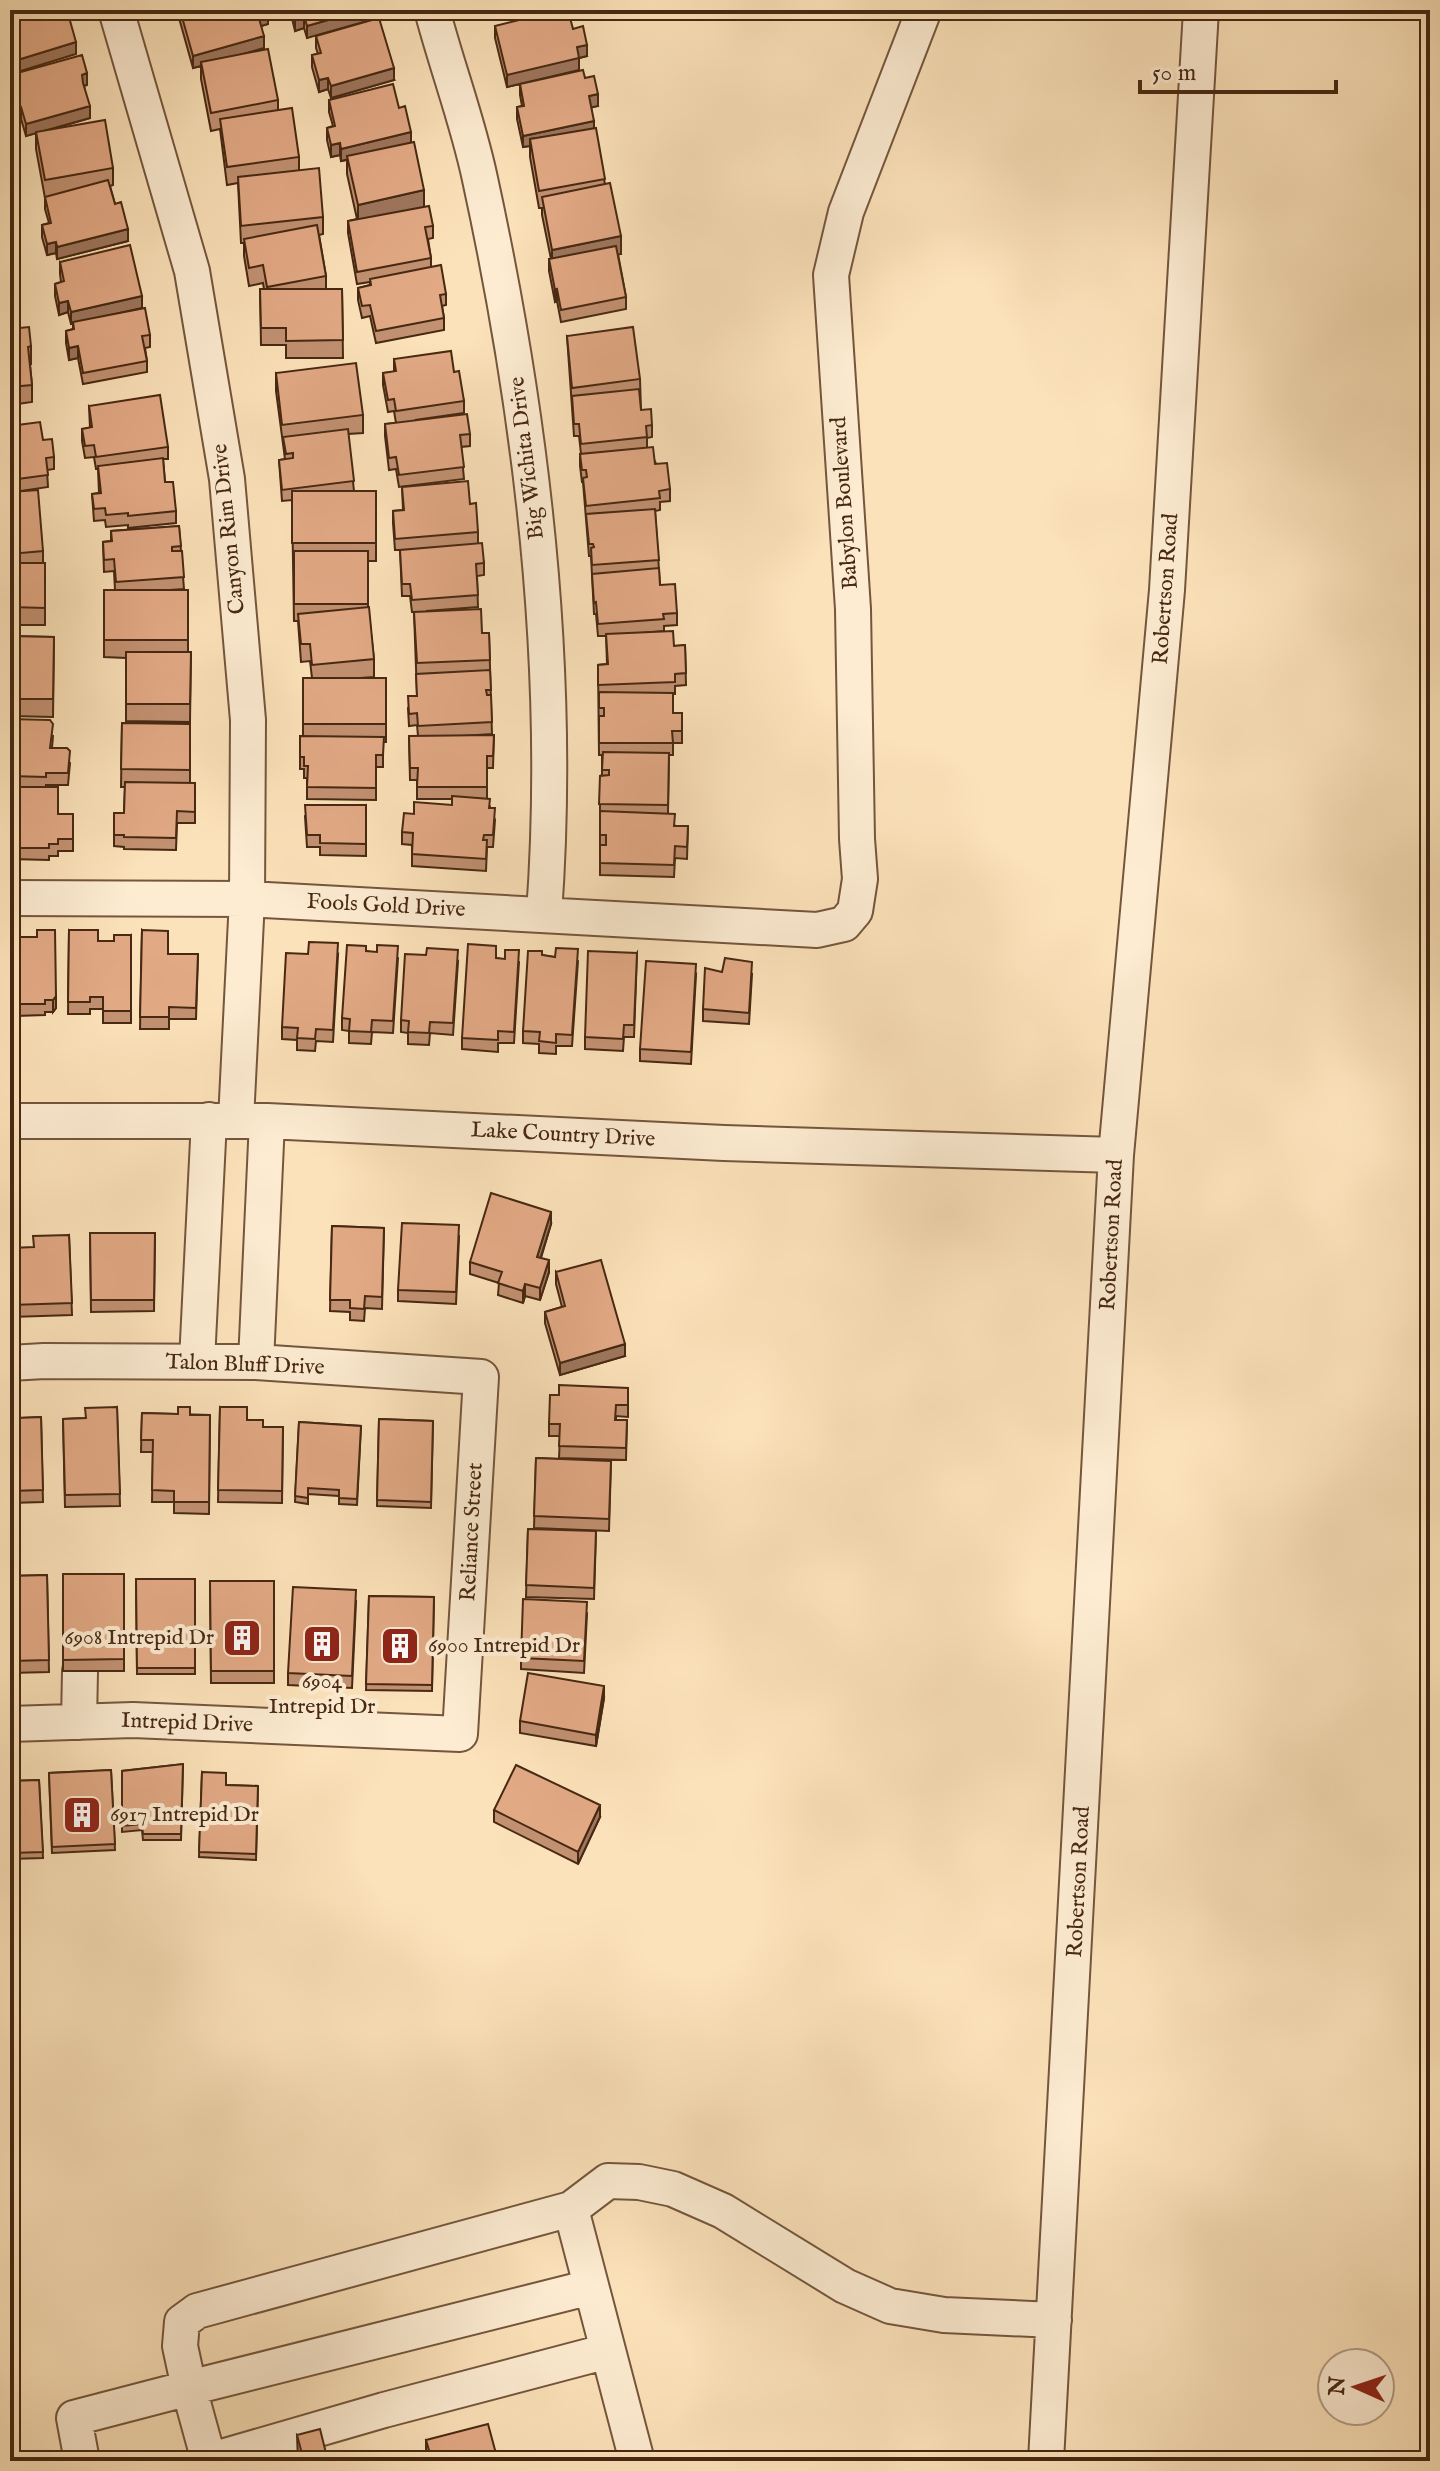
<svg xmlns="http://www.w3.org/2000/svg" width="1440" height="2471" viewBox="0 0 1440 2471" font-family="'IM FELL English',serif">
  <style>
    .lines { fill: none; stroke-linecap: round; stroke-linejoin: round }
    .minor-casing { stroke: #74563c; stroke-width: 38 }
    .minor { stroke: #fdecd2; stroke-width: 34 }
    .wall { fill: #c29172; stroke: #472812; stroke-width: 2 }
    .shaded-wall { fill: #9e765d; stroke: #472812; stroke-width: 2 }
    .building { fill: #e2a985; stroke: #472812; stroke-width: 2 }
    .labels { text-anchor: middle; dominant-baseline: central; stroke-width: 8; stroke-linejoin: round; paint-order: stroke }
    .street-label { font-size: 22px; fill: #472812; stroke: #fdecd2 }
    .poi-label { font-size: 22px; fill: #472812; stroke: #fdecd2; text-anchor: start }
  </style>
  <rect width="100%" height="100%" fill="#fce2ba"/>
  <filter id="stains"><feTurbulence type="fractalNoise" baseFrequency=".0025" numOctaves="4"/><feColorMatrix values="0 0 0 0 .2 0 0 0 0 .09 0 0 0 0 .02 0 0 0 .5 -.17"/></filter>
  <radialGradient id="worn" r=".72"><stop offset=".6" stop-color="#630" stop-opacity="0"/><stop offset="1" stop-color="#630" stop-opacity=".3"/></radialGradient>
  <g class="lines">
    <!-- minor casing -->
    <g class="minor-casing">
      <path id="minor" d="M116 10 192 271 227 479 248 720 247 899 236 1120
        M432 10C447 67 468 122 480 179 532 418 562 670 544 914
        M10 898 247 899 817 930 844 924 855 911 860 879 857 839 853 609 831 275 846 212 924 10
        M10 1121H267L724 1143 1116 1155
        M197 1361 209 1120
        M256 1362 267 1121
        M10 1363 44 1361 256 1362 481 1377 460 1734 133 1720 10 1724
        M79 1722 80 1671
        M571 2209 608 2181 639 2182 673 2189 723 2211 845 2286 890 2306 944 2315 1054 2320
        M82 2461 74 2418 189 2388 180 2346 182 2322 197 2311 571 2209 637 2461
        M208 2461 384 2410 608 2351
        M209 2461 189 2388 591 2287
        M1046 2461 1116 1155 1167 590 1201 10"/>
    </g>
    <!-- minor -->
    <use href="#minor" class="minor"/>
  </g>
  <!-- wall -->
  <path class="wall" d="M179 10H267L268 24 261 26 264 48 251 52 278 100V110L299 157V170L323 217V234L319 235 326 276V289H342L343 358H286V345H261L260 289H264L263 283 249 286 244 256V243H241L238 183 227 185 220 129 211 131 201 79V66L193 68 179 18Z
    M290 10H378L307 38 304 28 295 31Z
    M666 10H686L681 16 676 17Z
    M495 26 573 29 587 56 579 58V70L540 79 585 78 598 106 591 107 594 129 605 184 621 254H618L626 297V309L561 322 557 301 555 302 549 271V259H551L542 215V208H539L530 157V146L523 147 517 119V107L522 106 520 95V84L507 87 495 38Z
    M316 36 394 80 331 98 328 89 319 92 312 67V55L318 54 316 48Z
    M10 75 87 85 84 86 90 118 49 130 113 168V185L110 186 115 204 128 241 57 259 56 253 47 255 42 237V225L49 223 45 209V198L36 149V133L26 136 21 119 11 122 10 118Z
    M329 100 399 108 411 142 424 207 433 226V238L428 239 431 258V267L446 294V305L442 306 444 318V330L376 343 370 316 362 318 358 300V288L370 285V282L357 284 348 233V221L357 219 347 174V160L341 161 340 155 331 157 327 140V128L333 126 329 112Z
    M60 262 142 308 119 313 150 335V347L145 348 147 361V372L83 384 78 358 69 360 66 343V331L73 329V324H71L68 312 59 315 55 296V284L61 282 60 274Z
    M10 329 31 346V364H30L32 385V402L10 405Z
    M567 336 640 379 641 410 652 425V437L647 438V447L670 489V501L660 502V510L655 511 660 585 677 613V625L664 626V631L641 633 674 646 685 645 686 685 675 686V694H673V713H682V743H673V755H669L668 813 675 826H688L687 859 675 858 674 877 600 875V776L602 775V755H599L598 665 607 664 606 636H598L596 614H594L591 556H589L583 482H582L580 466V454H581L579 436H574Z
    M394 359 454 372 464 401V413L415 420 470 434V446L461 447 464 479 399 487 396 469 389 470 385 436V424L396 423 394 411 388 412 383 385V373L394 372Z
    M276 373 363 415V433L348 434 354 491H376V561H368V607L374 659V677L360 678H386V742H383V767H376V800L307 799V778H304V769H300V736H303V678H312L310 661 301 662 298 621H294L292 500 282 501 279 460 285 459 276 391Z
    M89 406 168 447V459H163L165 482 176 511V523L128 528V525L106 527 105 520 94 521 92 494 99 493 98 469H96L94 457 85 458 82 441V429L90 428Z
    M10 426 43 440 54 457V469L47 470 48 487 14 492 43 551V563H45V625H10Z
    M402 487 470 504 478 532V543L484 563V575L477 576 478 607 426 611 482 633H489L492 734 462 736 494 735 493 768H487V799L495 820 493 847H487L486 871 412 866V845L402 844V832L414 814 452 805V799H417V780H410L409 736H418L417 725 409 726 408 708 417 696 414 612H412L410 596H402L400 550H395L393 523V511L403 510Z
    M179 526 184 589 170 590H188V652H191L190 722 126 721V658L104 657V590H115L114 571 104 572 103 542 111 541V531Z
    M10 636 54 637 53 717 10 716Z
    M10 719 53 736 52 748 70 763 68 785H46V787L58 814H73V851H58V856H49V860L10 859Z
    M122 723 190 724V783H195V823H177L176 850 124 849V847L114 846V813H124L125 787H121Z
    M366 805V856L320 855V847H307L305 816Z
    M10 929 20 937H37L56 1008 53 1012H45V1015L15 1016V1025H10Z
    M69 930 98 941H114L131 935V1023H103V1009H90V1014H68Z
    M142 930 168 954H198L196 1019H169V1029H140Z
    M366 951 398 958 393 1033 372 1032 371 1044 349 1043V1031L342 1030V1018Z
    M637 953 634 1037H624L623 1051 585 1049V1037Z
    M338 955 333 1042 316 1041 315 1051 297 1050V1040L282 1039V1027Z
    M542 955 578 961 572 1046H556V1054L539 1053V1044L523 1043V1031Z
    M496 958 519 962 514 1043H498V1052L462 1049V1038Z
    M458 962 453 1035 430 1033 429 1045 408 1044V1033L401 1032V1020Z
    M722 972 752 974 749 1024 703 1021V1009Z
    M696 975 691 1064 640 1061V1049Z
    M551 1224 541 1258 549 1272 540 1300 525 1296 523 1303 498 1295 499 1283 470 1274V1262Z
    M332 1226 384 1228 382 1309 365 1308 364 1321 350 1320V1312L330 1311Z
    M90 1233H155L154 1311 91 1312Z
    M69 1235 72 1315 11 1317 10 1295 34 1247Z
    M459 1237 456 1304 398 1301V1290Z
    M556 1272 625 1356 560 1375 545 1323V1312L562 1307 556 1284Z
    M628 1388V1417L616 1416V1420H627L626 1460 559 1458 560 1436H549V1424L559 1395Z
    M117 1407 120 1506 65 1507 63 1419 85 1418Z
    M220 1407 263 1427H283L282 1503 218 1502Z
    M10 1410 18 1418 41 1417 43 1502 10 1503Z
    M142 1413 210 1415 209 1514 174 1513V1502H152L153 1452H141Z
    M379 1419 433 1421 431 1508 377 1506Z
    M299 1422 361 1426 357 1505 339 1504V1496L308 1494V1504L295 1502Z
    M536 1458 611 1461 609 1531 534 1528Z
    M528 1529 596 1531 594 1599 526 1597Z
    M63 1574H124V1671H63Z
    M47 1575 49 1672 10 1673V1576Z
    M136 1579H195V1674H137Z
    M210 1581H274V1683H211Z
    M369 1596 434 1597 432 1691 366 1690Z
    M356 1602 352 1688 288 1685V1673Z
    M587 1614 584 1673 521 1669V1658Z
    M604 1698 596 1746 520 1733V1721Z
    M183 1764 181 1840H143L142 1830 122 1832V1771Z
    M111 1770 115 1850 52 1853 49 1773Z
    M202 1772 226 1785 258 1786 256 1860 199 1857Z
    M39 1780 43 1858 10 1859V1781Z
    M494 1810 600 1817 578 1864 494 1822Z
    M297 2435 328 2461H298Z
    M426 2440 498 2461H426Z"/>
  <!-- shaded-wall -->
  <path class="shaded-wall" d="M363 10H378V18L307 38V26Z
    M489 10H508L489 15Z
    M268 12V24L258 27V15Z
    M304 16V28L295 31V19Z
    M264 36V48L202 66 201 62V66L193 68V56Z
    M76 42V54L11 74V62Z
    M587 45V56L579 58V70L507 87V75L577 47Z
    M394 68V80L331 98V86Z
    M87 73V85L82 86V75Z
    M328 78V89L319 92V80Z
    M598 94V106L589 108V96Z
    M90 106V118L26 136V124Z
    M21 107V119L11 122V110Z
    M594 121V132L530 139V146L523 147V136Z
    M411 132V144L341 161V149Z
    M340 143V155L331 157V145Z
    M424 190V208L358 222V205Z
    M128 229V241L57 259V247Z
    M621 236V254L552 268V250Z
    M56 242V253L47 255V244Z
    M557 289V301L555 302V290Z
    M142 296V308L71 324V312Z
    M68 301V312L59 315V303Z
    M78 346V358L69 360V348Z
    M56 996V1008L53 1012V1000Z
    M551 1212V1224L537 1269V1257Z
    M549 1260V1272L540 1300V1288Z
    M525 1284V1296L523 1303V1291Z
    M625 1344V1356L560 1375V1363Z
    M604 1686V1698L596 1746V1735Z
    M600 1805V1817L578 1864V1852Z"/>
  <!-- building -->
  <path class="building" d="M10 10H67L76 42 11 62 10 57Z
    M180 10H267L268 12 258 15 264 36 193 56Z
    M293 10H363L307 26 304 16 295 19Z
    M560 10H568L573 29 583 26 587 45 577 47 579 58 507 75 495 26Z
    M379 18 394 68 331 86 328 78 319 80 312 55 321 53 316 36Z
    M268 49 278 100 211 113 201 62Z
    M82 55 87 73 82 75 83 83 90 106 26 124 21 107 11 110 10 75Z
    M583 70 585 78 594 76 598 94 589 96 594 121 523 136 517 107 524 106 520 84Z
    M393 84 399 108 405 106 411 132 341 149 340 143 331 145 327 128 335 126 329 100Z
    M292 108 299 157 227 167 220 119Z
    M105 120 113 168 45 180 36 132Z
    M596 128 605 179 539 191 530 139Z
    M414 142 424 190 358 205 347 156Z
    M319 168 323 217 241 226 238 177Z
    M108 180 115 204 121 202 128 229 57 247 56 242 47 244 42 225 51 223 45 197Z
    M610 183 621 236 552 250 542 197Z
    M429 206 433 226 425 227 431 258 357 272 348 221Z
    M317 225 326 276 267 287 263 265 249 268 244 239Z
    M130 245 142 296 71 312 68 301 59 303 55 284 64 281 60 262Z
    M616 246 626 297 561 310 557 289 555 290 549 259Z
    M441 265 446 294 440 295 444 318 376 331 370 305 362 306 358 288 371 285 370 279Z
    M260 289H342L343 340 286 341V328H261Z
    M145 308 150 335 142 336 147 361 83 373 78 346 69 348 66 331 74 329 73 322Z
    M29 327 31 346 28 347 32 385 10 387V329Z
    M633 327 640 379 572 388 567 336Z
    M451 351 454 372 459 371 464 401 396 411 394 399 388 400 383 373 396 371 394 359Z
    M356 363 363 415 282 425 276 373Z
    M639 389 641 410 651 409 652 425 646 426 647 437 581 444 579 424H574L572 396Z
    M160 395 168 447 96 457 94 445 85 446 82 429 92 427 89 406Z
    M467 414 470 434 460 435 464 467 399 475 396 457 389 458 385 424Z
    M40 422 43 440 52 439 54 457 46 458 48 475 10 480V426Z
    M348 429 354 481 282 490 279 460 293 458V453L286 454 283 437Z
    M653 447 655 464 667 463 670 489 659 491 660 498 586 506 583 478 587 477 586 470H582L580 454Z
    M163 458 165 482H173L176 511 128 516V513L106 515 105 508 94 509 92 494 101 493 98 466Z
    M468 481 470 504 476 503 478 532 395 539 393 511 404 510 402 487Z
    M38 490 43 551 10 554V492Z
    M292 491H376V543H292Z
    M655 509 659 560 592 565 591 548 594 547 593 544H589L586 514Z
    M179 526 181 546 172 547V551H182L184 577 116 582 114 559 104 560 103 542 112 541 111 531Z
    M482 543 484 563 476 564 478 595 412 600 410 584H402L400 550Z
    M294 551H368V604H294Z
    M10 563H45V608L10 607Z
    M659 568 660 585 675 584 677 613 663 614 664 619 598 624 596 602 594 603 592 574Z
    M104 590H188V640H104Z
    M369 607 374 659 312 665 310 644H301L298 614Z
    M481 609 482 633H489L490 660 417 663 414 612Z
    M673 631 674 646 685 645 686 673 675 674V682L598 685V665L608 664 606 634Z
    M10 636 54 637 53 699H10Z
    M126 652H191L190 704H126Z
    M490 670 491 690H486L487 695H491L492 722 418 726 417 713 409 714 408 696H417L416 674Z
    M303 678H386V724H303Z
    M599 692 673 693V713H682V731H672L673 743H599V716H604V708H599Z
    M10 719 50 720 53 724 50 748H67L70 751 68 773H46V777L10 776Z
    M122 723 190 724V770L121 769Z
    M494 735 493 756H487V787H417L418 768H410L409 736Z
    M300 736 384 737 383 755H376V788L307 787 308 766H304V757H300Z
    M603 752 669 753 668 805 599 804 600 776 609 775V770H602Z
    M125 782 195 783V812L177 811 176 838 124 837V835H114V813H124Z
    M10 787H58V814H73V839H58V844H49V848H10Z
    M452 796 490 799 489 808H495L493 835H484L483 840H487L486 859 412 854 413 833 402 832 404 813 414 814V802L452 805Z
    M305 805H366V844L320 843V835H307Z
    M600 811 675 814 674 826H688L687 847 675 846 674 865 600 863V845H606V835H600Z
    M10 929H20V937H37V930H55L56 996 53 1000H45V1004H15V1013H10Z
    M69 930H98V941H114V935H131V1011H103V997H90V1002H68Z
    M142 930 168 931V954H198L196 1008 169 1007V1017H140Z
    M309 942 338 943 333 1030 316 1029 315 1039 297 1038 298 1028 282 1027 286 953 308 954Z
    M468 944 496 946V958L505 959V950H519L514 1032 498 1031V1040L462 1038Z
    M347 945 366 946V951L377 952V945L398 946 393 1021 372 1020 371 1032 349 1031 350 1019 342 1018Z
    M427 948 458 950 453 1023 430 1022 429 1033 408 1032 409 1021 401 1020 405 954 426 955Z
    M556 948 578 949 572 1035 556 1034V1043L539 1041 540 1032 523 1031 528 951H542V955L555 957Z
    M588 951 637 953 634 1025H624L623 1039 585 1037Z
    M725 958 752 962 749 1013 703 1009 705 968 722 972Z
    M646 961 696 964 691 1052 640 1049Z
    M491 1193 551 1212 537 1257 549 1260 540 1288 525 1284 523 1291 498 1283 502 1272 470 1262Z
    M402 1223 459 1225 456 1292 398 1290Z
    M332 1226 384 1228 382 1297 365 1296 364 1309 350 1308V1300H330Z
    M90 1233H155L154 1300H91Z
    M69 1235 72 1303 11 1305 10 1248 34 1247 33 1236Z
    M601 1260 625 1344 560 1363 545 1312 565 1306 556 1272Z
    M559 1385 628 1388V1405H616L615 1420H627L626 1448 559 1446 560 1424H549L550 1395H559Z
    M117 1407 120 1494 65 1495 63 1419 86 1418 85 1408Z
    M178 1407H190V1415H210L209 1502H174V1491L152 1490 153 1440H141L142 1413 178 1414Z
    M220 1407H247V1420H263V1427H283L282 1491 218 1490Z
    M10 1410H18V1418L41 1417 43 1490 10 1491Z
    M379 1419 433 1421 431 1502 377 1500Z
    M299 1422 361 1426 357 1499 339 1498V1490L308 1488V1498L295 1496Z
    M536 1458 611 1461 609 1519 534 1516Z
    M528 1529 596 1531 594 1588 526 1585Z
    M63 1574H124V1659L63 1660Z
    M47 1575 49 1660 10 1661V1576Z
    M136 1579H195V1668H137Z
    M210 1581H274V1671H211Z
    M293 1587 356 1590 352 1676 288 1673Z
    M369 1596 434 1597 432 1685 366 1684Z
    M523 1599 587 1602 584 1661 521 1658Z
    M528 1673 604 1686 596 1735 520 1721Z
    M183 1764 181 1834H143L142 1824 122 1826V1771Z
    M516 1765 600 1805 578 1852 494 1810Z
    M111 1770 115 1844 52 1847 49 1773Z
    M202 1772 226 1773V1785L258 1786 256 1854 199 1852Z
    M39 1780 43 1852 10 1853V1781Z
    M488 2424 498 2461H432L426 2440Z
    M320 2429 328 2461H304L297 2435Z"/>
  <!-- icons -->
  <defs>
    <g id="building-square" transform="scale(2)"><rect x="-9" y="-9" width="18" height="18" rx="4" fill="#8f2418" stroke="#fdecd2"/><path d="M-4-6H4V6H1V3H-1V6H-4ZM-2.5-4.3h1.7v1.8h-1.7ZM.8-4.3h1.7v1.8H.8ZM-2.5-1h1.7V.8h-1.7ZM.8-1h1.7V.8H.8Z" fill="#fff"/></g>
  </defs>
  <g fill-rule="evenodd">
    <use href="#building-square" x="242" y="1638"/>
    <use href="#building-square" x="322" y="1644"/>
    <use href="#building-square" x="400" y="1646"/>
    <use href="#building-square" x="82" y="1815"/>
  </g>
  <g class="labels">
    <!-- street labels -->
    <g class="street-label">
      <text transform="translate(527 458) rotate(-97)">Big Wichita Drive</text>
      <text transform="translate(845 503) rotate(-94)">Babylon Boulevard</text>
      <text transform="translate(229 529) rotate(-96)">Canyon Rim Drive</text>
      <text transform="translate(1166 589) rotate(-86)">Robertson Road</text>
      <text transform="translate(386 906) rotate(3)">Fools Gold Drive</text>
      <text transform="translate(563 1135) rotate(3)">Lake Country Drive</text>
      <text transform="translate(1112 1235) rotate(-87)">Robertson Road</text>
      <text transform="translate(245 1365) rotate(2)">Talon Bluff Drive</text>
      <text transform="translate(472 1532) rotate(-87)">Reliance Street</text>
      <text transform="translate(187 1723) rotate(2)">Intrepid Drive</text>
      <text transform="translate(1079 1882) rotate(-87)">Robertson Road</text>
    </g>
    <!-- poi labels -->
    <g class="poi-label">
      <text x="214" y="1638" text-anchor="end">6908 Intrepid Dr</text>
      <text x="428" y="1646">6900 Intrepid Dr</text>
      <text x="322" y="1682" text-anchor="middle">6904<tspan x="322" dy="25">Intrepid Dr</tspan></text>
      <text x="110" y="1815">6917 Intrepid Dr</text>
    </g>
  </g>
  <!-- margin -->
  <rect width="1440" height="2471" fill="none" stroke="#fce2ba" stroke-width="40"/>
  <rect x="12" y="12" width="1416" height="2447" fill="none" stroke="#472812" stroke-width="4"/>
  <rect x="20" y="20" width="1400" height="2431" fill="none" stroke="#472812" stroke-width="2"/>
  <!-- north arrow -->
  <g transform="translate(1356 2387) rotate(273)"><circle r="38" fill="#fdecd2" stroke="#b49e85" stroke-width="2"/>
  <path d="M0-6L14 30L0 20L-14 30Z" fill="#8f2418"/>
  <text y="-12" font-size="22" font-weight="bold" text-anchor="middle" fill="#472812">N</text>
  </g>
  <!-- scale -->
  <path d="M1140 80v12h196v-12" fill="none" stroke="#472812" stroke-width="4"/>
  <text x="1152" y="80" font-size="24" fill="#472812" stroke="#fdecd2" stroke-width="6" paint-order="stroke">50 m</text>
  <rect width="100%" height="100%" filter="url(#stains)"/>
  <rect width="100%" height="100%" fill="url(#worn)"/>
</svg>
